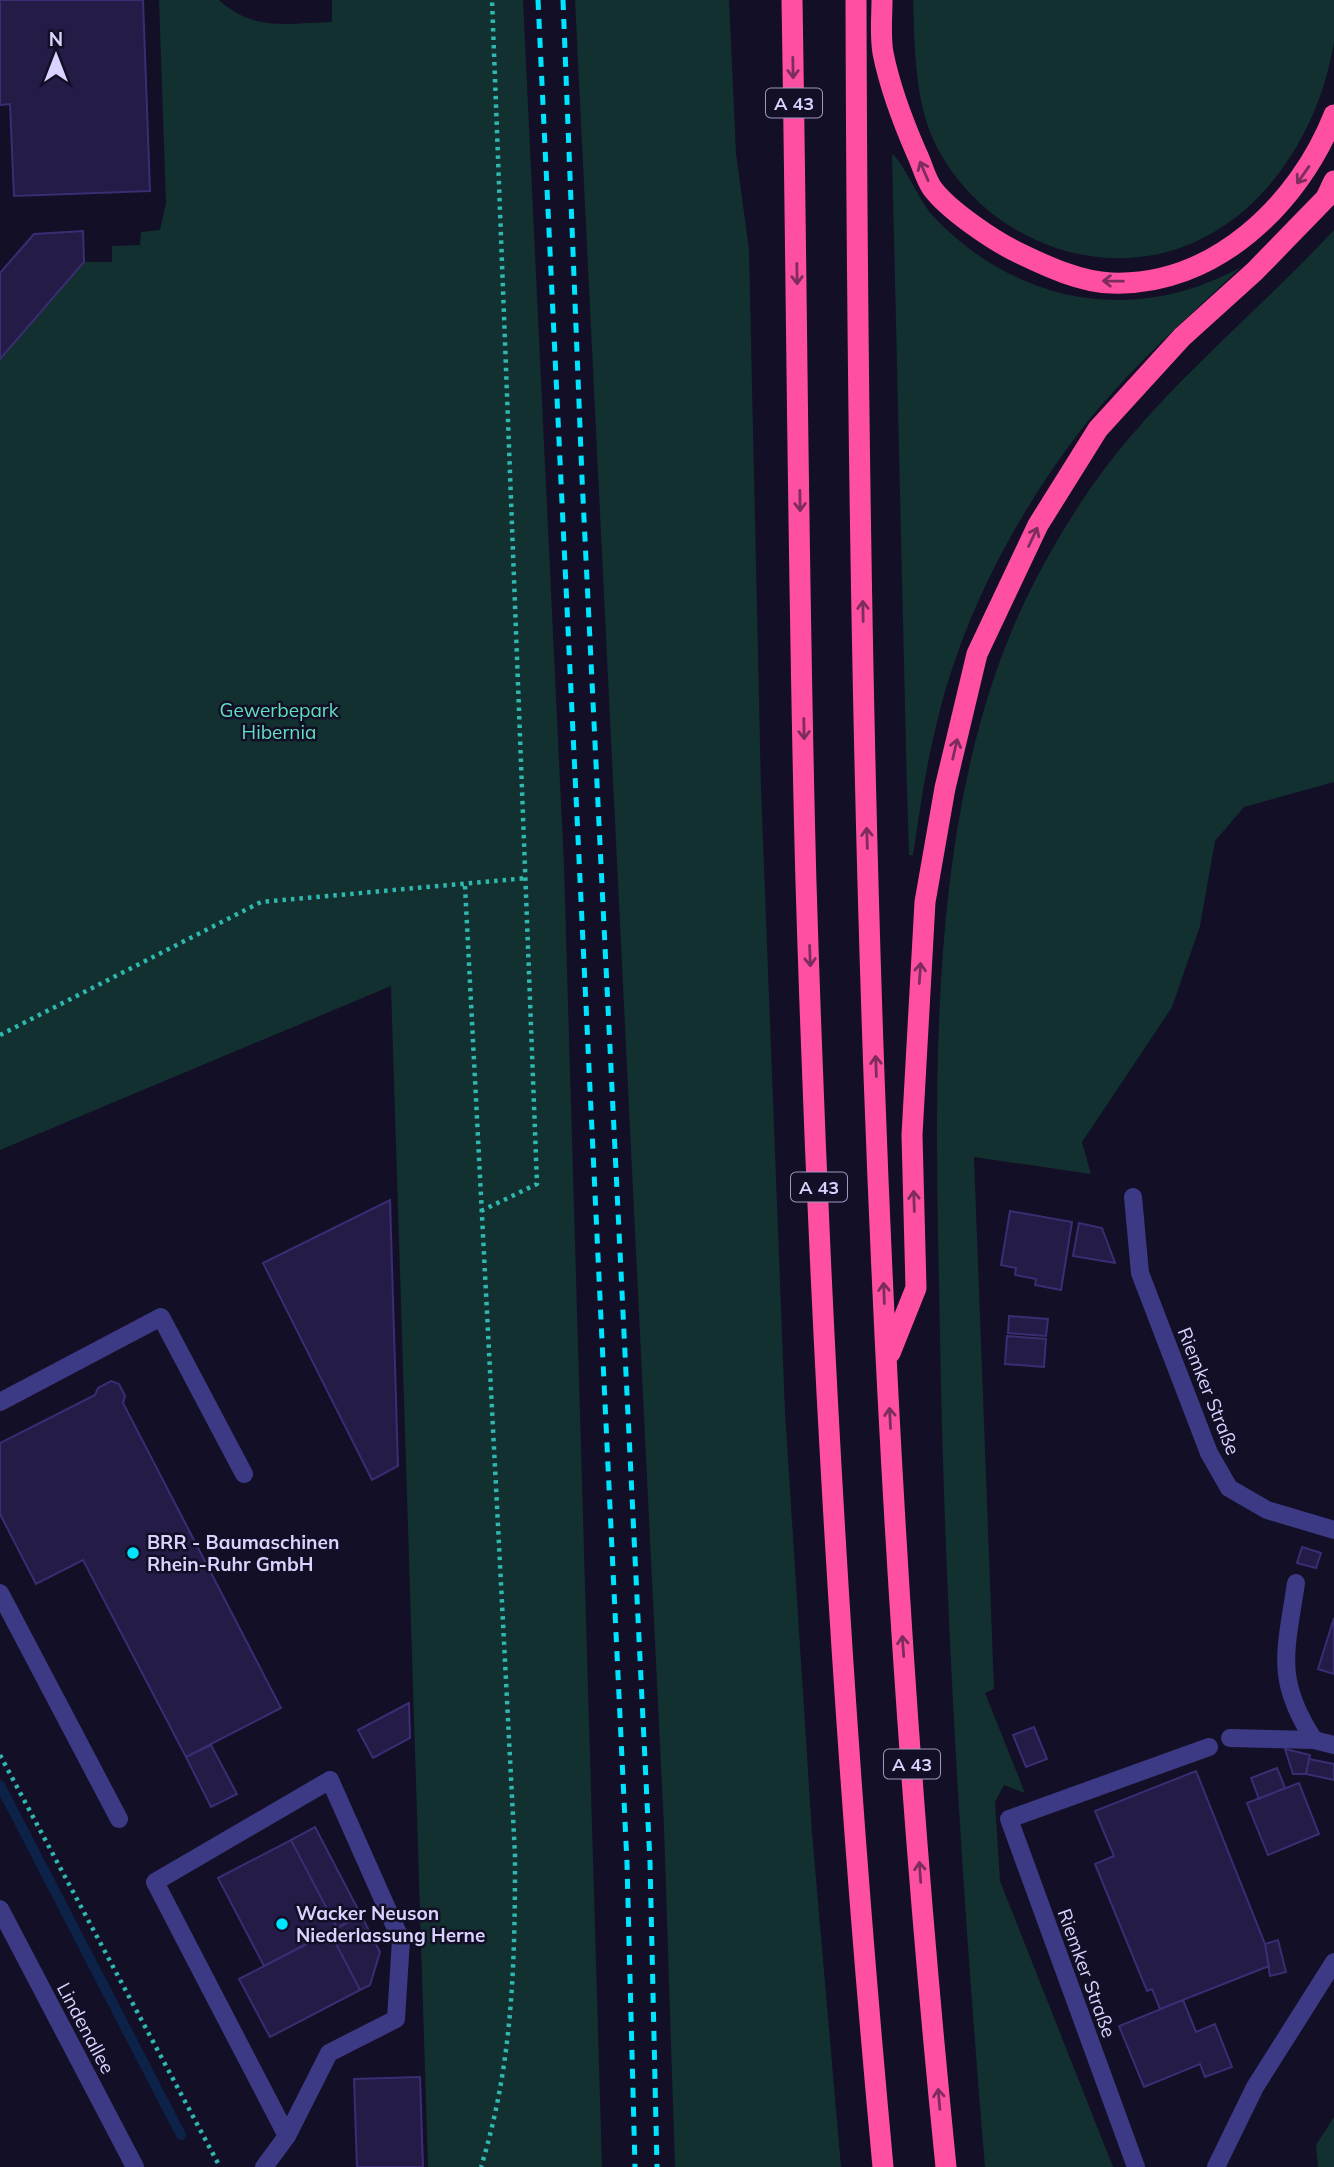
<svg xmlns="http://www.w3.org/2000/svg" width="1334" height="2167" viewBox="0 0 1334 2167" font-family="Mulish,sans-serif">
  <style>
    .green { fill: #12302f }
    .lines { fill: none; stroke-linecap: round; stroke-linejoin: round }
    .stream { stroke: #0c2248; stroke-width: 10 }
    .building { fill: #241b47; stroke: #3b2d73; stroke-width: 2 }
    .path { stroke: #2fb8b0; stroke-width: 4.5; stroke-dasharray: 3.5 5; stroke-linecap: butt }
    .lane { stroke: #3d3a85; stroke-width: 18 }
    .street { stroke: #3d3a85; stroke-width: 18 }
    .highway { stroke: #ff4fa3; stroke-width: 21 }
    .rail { stroke: #00e5ff; stroke-width: 5; stroke-dasharray: 10 9; stroke-linecap: butt }
    .oneway { stroke: #7d2c5e }
    .poi-dot { fill: #00e5ff; stroke: #130f26; stroke-width: 2.5 }
    .labels { text-anchor: middle; dominant-baseline: central; stroke-width: 5; stroke-linejoin: round; paint-order: stroke }
    .shield { fill: #130f26; stroke: #9e99be; stroke-width: 2 }
    .shield-label { font-size: 18px; font-weight: bold; fill: #d9d4ff }
    .park-label { font-size: 19px; fill: #5fe0c0; stroke: #130f26 }
    .street-label { font-size: 19px; fill: #d9d4ff; stroke: #130f26 }
    .poi-label { font-size: 19px; font-weight: bold; fill: #d9d4ff; stroke: #130f26; text-anchor: start }
  </style>
  <rect width="100%" height="100%" fill="#130f26"/>
  <!-- green -->
  <path class="green" d="M159 0H219C254 32 288 23 332 22V0H523L564 866 602 2167H428L391 986 0 1150V359L84 262H112V246L140 245 141 232 160 230 166 203Z
    M575 0H729L736 153 749 250 761 789 785 1412 812 1833 841 2167H675L664 1827Z
    M913 0H1334C1334 14 1334 29 1334 42 1312 177 1202 292 1059 249 1005 232 958 192 934 141 914 98 915 46 913 0Z
    M892 154C902 160 920 202 933 216 1016 304 1134 326 1241 267 1186 319 1128 370 1081 430 1017 513 965 612 939 714 927 760 920 807 913 855H909L907 791Z
    M1334 230V782L1244 807 1215 841 1200 926 1172 1007 1082 1142 1091 1174 974 1157 994 1689 985 1693 1025 1793 1004 1785 995 1802 1000 1881 1113 2167H985C962 1891 945 1615 940 1338 936 1092 920 798 1038 575 1064 526 1094 479 1130 437 1193 363 1268 301 1334 230Z
    M1334 2117V2167H1318L1316 2145Z"/>
  <g class="lines">
    <!-- stream -->
    <path class="stream" d="M0 1785 181 2135"/>
  </g>
  <!-- building -->
  <path class="building" d="M0 0H143L150 191 14 196 10 104 0 105Z
    M83 231 84 262 0 359V273L34 234Z
    M390 1200 398 1466 372 1480 263 1263Z
    M1010 1211 1072 1222 1061 1290 1035 1285 1036 1279 1015 1275 1016 1268 1001 1265Z
    M1079 1223 1102 1228 1115 1263 1073 1256Z
    M1009 1316 1048 1319 1046 1336 1008 1333Z
    M1007 1336 1046 1339 1044 1367 1005 1364Z
    M111 1381 119 1384 125 1396 123 1403 281 1708 186 1757 83 1560 36 1584 0 1514V1443L95 1395 98 1388Z
    M1302 1547 1321 1553 1316 1568 1297 1563Z
    M1334 1618V1674L1318 1669Z
    M409 1703 410 1738 373 1758 358 1730Z
    M1034 1727 1047 1759 1026 1767 1013 1735Z
    M211 1745 237 1794 211 1807 186 1757Z
    M1285 1749 1310 1755 1306 1774H1293Z
    M1309 1759 1334 1764V1780L1306 1774Z
    M1277 1768 1285 1788 1259 1799 1251 1778Z
    M1196 1771 1265 1944 1269 1966 1160 2009 1152 1989 1147 1991 1095 1864 1114 1856 1095 1811Z
    M1299 1783 1319 1834 1268 1855 1247 1803Z
    M315 1827 361 1915 337 1928 291 1840Z
    M291 1840 337 1928 264 1966 218 1878Z
    M361 1915 380 1952 370 1985 360 1990 330 1932Z
    M330 1932 360 1990 270 2037 239 1979Z
    M1278 1940 1286 1972 1270 1976 1265 1944Z
    M1183 2000 1196 2032 1215 2024 1232 2067 1205 2077 1200 2064 1144 2087 1119 2026Z
    M420 2077 423 2167H357L354 2079Z"/>
  <g class="lines">
    <!-- path -->
    <path class="path" d="M465 886 515 1855C515 1963 513 2063 481 2167
      M0 1035 261 902 527 878
      M481 1211 537 1184 492 0
      M0 1755 220 2167"/>
    <!-- lane -->
    <path class="lane" d="M0 1402 161 1317 244 1474
      M1296 1583C1286 1651 1274 1679 1314 1740
      M0 1593 119 1819
      M1230 1738 1314 1740 1334 1745
      M264 2167 287 2136 329 2053 396 2019 401 1940 330 1780 155 1882 287 2136
      M1136 2167 1009 1819 1209 1747"/>
    <!-- street -->
    <path class="street" d="M1133 1197 1140 1273 1209 1453 1229 1488 1267 1510 1334 1530
      M0 1909 135 2167
      M1216 2167 1255 2087 1334 1962"/>
    <!-- highway -->
    <path class="highway" d="M792 0C797 294 798 589 806 883 819 1312 843 1740 883 2167
      M856 0C858 723 873 1448 946 2167
      M882 0C882 17 880 36 883 53 890 88 903 122 917 154 922 164 925 178 932 188 948 210 995 242 1021 254 1048 267 1081 282 1111 283 1214 287 1299 204 1334 115
      M890 1353 916 1288 912 1135 925 902 945 788 977 654 1038 525 1098 429 1182 337 1255 271 1326 198 1334 181"/>
    <!-- rail -->
    <path class="rail" d="M538 0 627 1863 635 2167
      M563 0 582 478 650 1862 657 2167"/>
  </g>
  <!-- one-way arrows -->
  <defs><path id="oneway-shaft" d="M-6 0H5M1.5-3L5.5 0L1.5 3" fill="none" stroke-width="1.6" stroke-linecap="round" stroke-linejoin="round" transform="scale(1.75)"/></defs>
  <g class="oneway">
    <use href="#oneway-shaft" transform="translate(793 68) rotate(89)"/>
    <use href="#oneway-shaft" transform="translate(924 171) rotate(-113)"/>
    <use href="#oneway-shaft" transform="translate(1303 175) rotate(125)"/>
    <use href="#oneway-shaft" transform="translate(797 274) rotate(89)"/>
    <use href="#oneway-shaft" transform="translate(1113 281) rotate(-179)"/>
    <use href="#oneway-shaft" transform="translate(800 501) rotate(89)"/>
    <use href="#oneway-shaft" transform="translate(1033 537) rotate(-65)"/>
    <use href="#oneway-shaft" transform="translate(863 611) rotate(-91)"/>
    <use href="#oneway-shaft" transform="translate(804 729) rotate(89)"/>
    <use href="#oneway-shaft" transform="translate(955 749) rotate(-77)"/>
    <use href="#oneway-shaft" transform="translate(867 838) rotate(-92)"/>
    <use href="#oneway-shaft" transform="translate(810 956) rotate(88)"/>
    <use href="#oneway-shaft" transform="translate(920 973) rotate(-86)"/>
    <use href="#oneway-shaft" transform="translate(876 1066) rotate(-92)"/>
    <use href="#oneway-shaft" transform="translate(914 1201) rotate(-92)"/>
    <use href="#oneway-shaft" transform="translate(884 1293) rotate(-92)"/>
    <use href="#oneway-shaft" transform="translate(890 1418) rotate(-93)"/>
    <use href="#oneway-shaft" transform="translate(903 1646) rotate(-94)"/>
    <use href="#oneway-shaft" transform="translate(920 1872) rotate(-94)"/>
    <use href="#oneway-shaft" transform="translate(939 2099) rotate(-95)"/>
  </g>
  <!-- markers -->
  <g class="poi-dot">
    <circle cx="133" cy="1553" r="7"/>
    <circle cx="282" cy="1924" r="7"/>
  </g>
  <g class="labels">
    <!-- shield labels -->
    <g class="shield">
      <rect x="766" y="88.5" width="56" height="29" rx="5"/>
      <rect x="791" y="1172.5" width="56" height="29" rx="5"/>
      <rect x="884" y="1749.5" width="56" height="29" rx="5"/>
    </g>
    <g class="shield-label">
      <text x="794" y="103">A 43</text>
      <text x="819" y="1187">A 43</text>
      <text x="912" y="1764">A 43</text>
    </g>
    <!-- park labels -->
    <g class="park-label">
      <text x="279" y="710">Gewerbepark<tspan x="279" dy="22">Hibernia</tspan></text>
    </g>
    <!-- street labels -->
    <g class="street-label">
      <text transform="translate(1209 1391) rotate(68)">Riemker Straße</text>
      <text transform="translate(1087 1973) rotate(70)">Riemker Straße</text>
      <text transform="translate(86 2028) rotate(62)">Lindenallee</text>
    </g>
    <!-- poi labels -->
    <g class="poi-label">
      <text x="147" y="1542">BRR - Baumaschinen<tspan x="147" dy="22">Rhein-Ruhr GmbH</tspan></text>
      <text x="296" y="1913">Wacker Neuson<tspan x="296" dy="22">Niederlassung Herne</tspan></text>
    </g>
  </g>
  <!-- north arrow -->
  <g transform="translate(56 56)" stroke="#130f26" stroke-width="5" paint-order="stroke">
  <path d="M0-5L12 26L0 18L-12 26Z" fill="#d9d4ff"/>
  <text y="-10" font-size="19" font-weight="bold" text-anchor="middle" fill="#d9d4ff">N</text>
  </g>
</svg>
